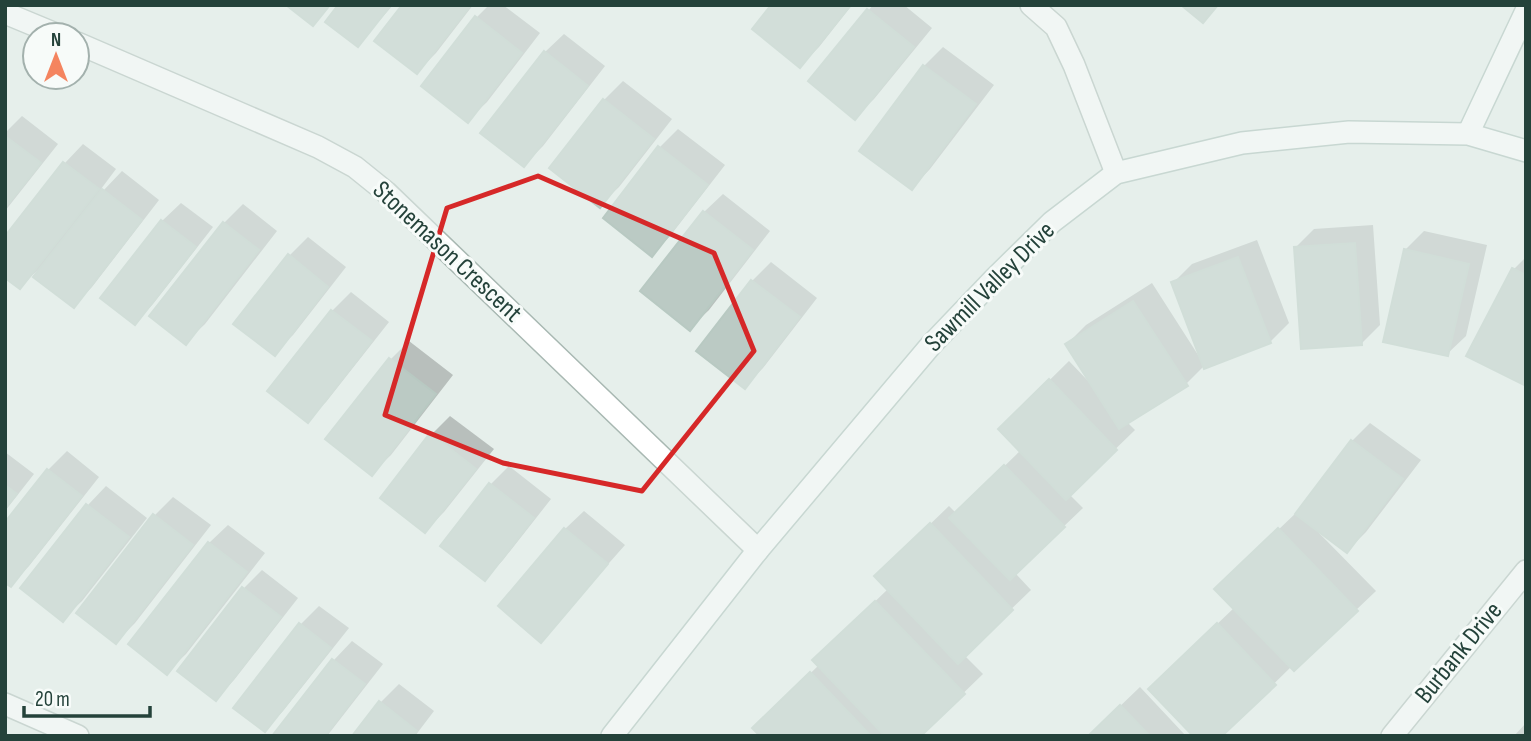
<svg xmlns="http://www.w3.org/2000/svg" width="1531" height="741" viewBox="0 0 1531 741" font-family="'Sofia Sans Condensed',sans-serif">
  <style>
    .shadow { fill: #0003 }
    .building { fill: #bbcac4; stroke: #b8c9c2; stroke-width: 2 }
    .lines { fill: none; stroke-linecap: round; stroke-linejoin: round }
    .street-casing { stroke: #a8b8b2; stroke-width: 24 }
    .secondary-casing { stroke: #a4bbb3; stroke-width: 24 }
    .street { stroke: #fff; stroke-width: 21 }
    .secondary { stroke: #fff; stroke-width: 21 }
    .marked { fill: none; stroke: #d62828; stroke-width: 5; stroke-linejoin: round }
    .labels { text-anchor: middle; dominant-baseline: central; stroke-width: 6; stroke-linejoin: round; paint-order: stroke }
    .street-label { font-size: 26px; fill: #24423a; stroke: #f7fbf9 }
  </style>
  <rect width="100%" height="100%" fill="#e6efeb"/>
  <!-- shadow -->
  <path class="shadow" d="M341 5H393L358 45Z
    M404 5H473L436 53 417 72Z
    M489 5H503L540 33 487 102 468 120 476 18Z
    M774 5H852L819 47 800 66Z
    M873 5H904L932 28 874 99 855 117 811 81Z
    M564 34 605 66 543 146 524 165 545 52Z
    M943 47 994 85 930 169 912 188 861 151 924 66Z
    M623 81 672 119 619 187 600 205 551 168 604 100Z
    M22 116 58 144 5 211V133Z
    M678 129 725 165 670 236 652 254 660 147Z
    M83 144 116 169 101 189 103 191 122 171 159 200 92 287 73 306 41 267 20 287 5 239 65 163Z
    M723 194 770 231 709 310 690 328 704 212Z
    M181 203 213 227 153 304 135 323 162 221Z
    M243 204 277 231 205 324 186 342 152 316 224 223Z
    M1373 225 1380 325 1361 344 1295 248 1314 229Z
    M1424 231 1487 245 1466 336 1447 354 1405 250Z
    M308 237 346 267 293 335 274 353 289 256Z
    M1257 240 1289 323 1270 342 1203 367 1186 384 1127 422 1135 430 1069 494 1083 508 1015 573 1031 590 964 655 983 674 919 736H762L754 728 819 665 833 642 888 589 895 558 949 506 956 513 1021 450 1000 429 1069 361 1091 384 1067 344 1086 325 1152 283 1200 358 1173 283 1192 264Z
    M1526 257V384L1469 355 1514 269Z
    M771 262 817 298 763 368 745 386 698 351 752 281Z
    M351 292 389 322 326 402 307 420 269 391 332 311Z
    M409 341 453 375 391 455 372 473 390 360Z
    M450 416 494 449 444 512 425 531 382 498 432 434Z
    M1370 423 1421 460 1366 532 1347 551 1321 531 1319 533 1376 591 1294 669 1292 666 1220 736 1169 670 1235 607 1236 570 1298 511 1352 441Z
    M67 451 99 477 29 566 10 585 48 470Z
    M5 452 34 474 5 511Z
    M509 466 551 499 503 560 485 579 490 485Z
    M106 486 147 518 82 601 63 619 23 588 88 505Z
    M173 497 211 525 135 623 116 642 155 515Z
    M584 511 625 545 541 640 565 529Z
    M228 525 265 553 186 654 167 672 209 543Z
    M262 570 298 598 234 680 216 698 243 589Z
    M319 606 349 628 283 711 265 730 236 707 301 624Z
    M352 641 383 664 327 736H274L334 660Z
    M399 684 434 711 415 736H354L381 702Z
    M1140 687 1186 736H1089Z
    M1526 723V736H1514Z"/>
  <!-- building -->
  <path class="building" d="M286 5H330L313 26Z
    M338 5H391L358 47 325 22Z
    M402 5H471L417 74 374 41Z
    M771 5H851L800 68 752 29Z
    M1181 5H1218L1203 23Z
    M867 9 914 47 855 120 808 81Z
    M475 16 522 53 468 123 421 86Z
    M544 51 588 86 524 167 480 133Z
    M923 65 976 104 912 190 859 151Z
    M603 99 654 139 600 208 549 168Z
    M5 136 41 163 5 208Z
    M658 146 708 185 652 257 603 218Z
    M63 162 99 189 20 289 5 278V236Z
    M102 189 142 220 74 308 33 277Z
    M703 211 753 250 690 331 640 291Z
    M161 220 196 247 135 325 100 298Z
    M223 222 259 250 186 345 149 316Z
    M1355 243 1362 345 1301 349 1294 247Z
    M1404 249 1469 264 1448 356 1383 342Z
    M288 254 328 287 275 356 233 324Z
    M1238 257 1271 343 1204 369 1171 282Z
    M1512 268 1526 275V386L1466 356Z
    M751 280 800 317 745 389 696 351Z
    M1133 301 1188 386 1119 429 1065 344Z
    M331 310 372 341 308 423 267 391Z
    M389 358 436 394 372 476 325 439Z
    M1049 379 1117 450 1066 500 998 429Z
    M430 433 476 469 425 533 380 498Z
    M1351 440 1403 479 1347 553 1295 514Z
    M1004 465 1065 527 1010 580 949 518Z
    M47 469 82 496 11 587 5 583V522Z
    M489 483 534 518 485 581 440 546Z
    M5 485 17 494 5 509Z
    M86 504 129 537 63 622 20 588Z
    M153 514 193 545 116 644 76 613Z
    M930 523 1013 610 958 664 874 576Z
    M564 528 608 564 541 643 498 606Z
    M1278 528 1358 611 1294 671 1214 589Z
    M208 542 247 572 167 675 128 644Z
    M242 587 281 617 216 701 177 671Z
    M875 601 965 694 921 736H885L812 660Z
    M299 623 331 648 265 732 233 708Z
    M1217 623 1276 685 1222 736H1193L1148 689Z
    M332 659 365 684 325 736H272Z
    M810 672 871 736H760L752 728Z
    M379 701 417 731 413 736H352Z
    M1120 705 1150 736H1088Z"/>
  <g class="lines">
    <!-- street casing -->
    <g class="street-casing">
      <path id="street" d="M1031 5 1056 27 1074 65 1116 173
        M5 13 58 35
        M77 43 318 147 355 167 386 192 758 550
        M5 704 78 736
        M1392 736 1526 571"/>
    </g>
    <!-- secondary casing -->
    <g class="secondary-casing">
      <path id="secondary" d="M1468 134 1526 11
        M612 736 758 550 931 345 995 278 1052 222 1116 173 1242 143 1349 132 1468 134 1526 151"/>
    </g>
    <!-- street -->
    <use href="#street" class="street"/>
    <!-- secondary -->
    <use href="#secondary" class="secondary"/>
  </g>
  <!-- marked area -->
  <path d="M0 0H1531V741H0ZM538 176 714 253 754 351 642 491 503 463 385 415 447 208Z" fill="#e6efeb" fill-opacity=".55" fill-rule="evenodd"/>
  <path class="marked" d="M538 176 714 253 754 351 642 491 503 463 385 415 447 208Z"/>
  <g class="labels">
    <!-- street labels -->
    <g class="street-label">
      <text transform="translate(447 252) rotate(43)">Stonemason Crescent</text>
      <text transform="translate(990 287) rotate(-45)">Sawmill Valley Drive</text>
      <text transform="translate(1459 653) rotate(-51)">Burbank Drive</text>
    </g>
  </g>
  <!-- border -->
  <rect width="1531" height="741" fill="none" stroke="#24423a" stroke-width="14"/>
  <!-- north arrow -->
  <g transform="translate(56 56)"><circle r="33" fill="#f7fbf9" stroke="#a3b1ad" stroke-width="2"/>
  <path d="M0-5L12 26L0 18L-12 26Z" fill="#f4845f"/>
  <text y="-10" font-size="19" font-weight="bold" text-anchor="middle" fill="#24423a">N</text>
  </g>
  <!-- scale -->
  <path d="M24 706v10h126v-10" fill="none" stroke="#24423a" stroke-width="3.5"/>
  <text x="35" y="706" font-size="21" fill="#24423a" stroke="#f7fbf9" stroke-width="5" paint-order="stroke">20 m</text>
</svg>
